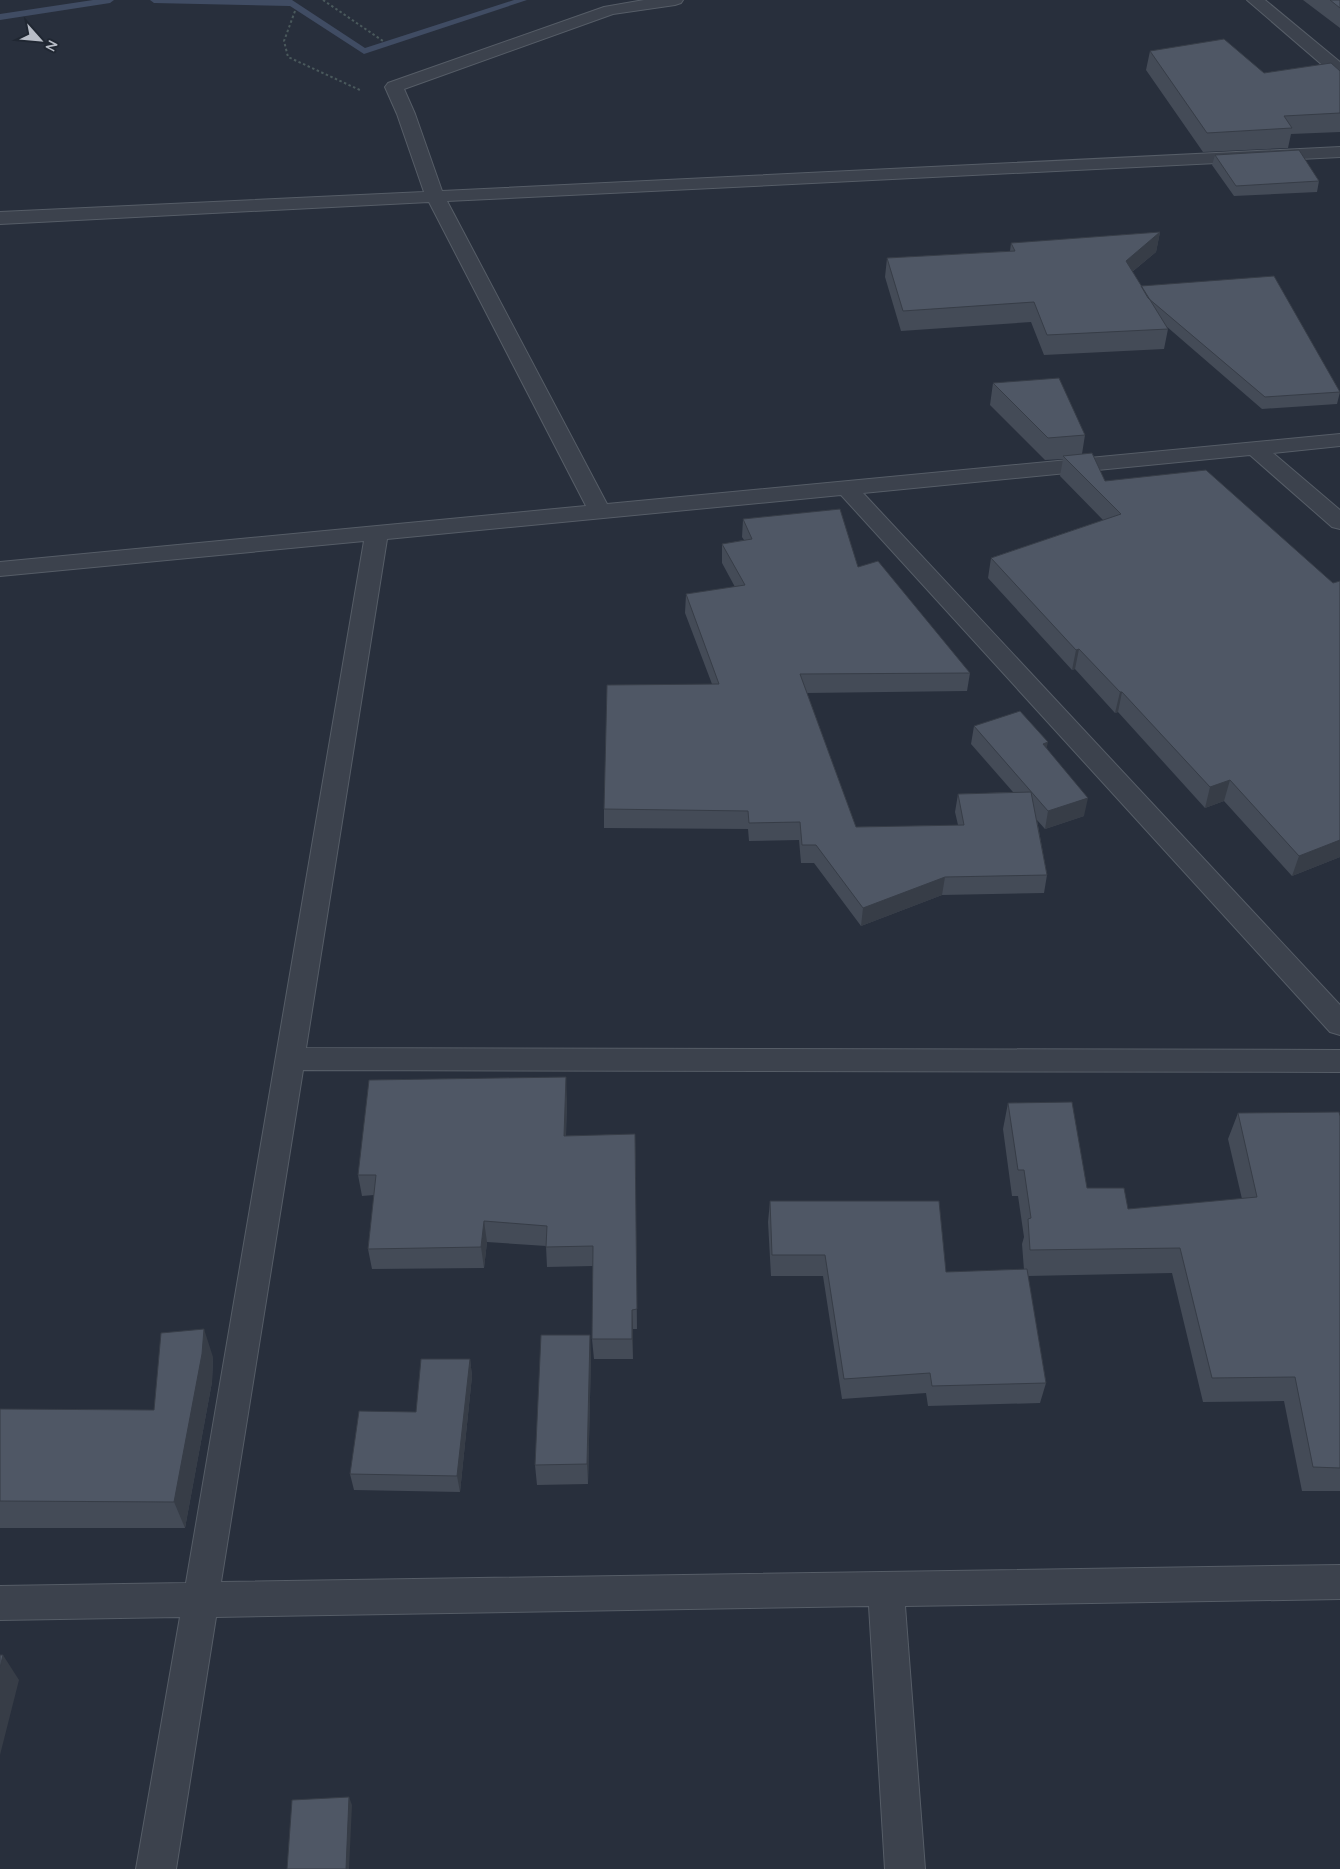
<svg xmlns="http://www.w3.org/2000/svg" width="1340" height="1869" viewBox="0 0 1340 1869" font-family="Quicksand,sans-serif">
  <style>
    .lines { fill: none; stroke-linecap: round; stroke-linejoin: round }
    .stream { fill: #404c63; fill-rule: evenodd }
    .street-casing { stroke: #565d67; stroke-width: 2 }
    .path { stroke: #4a595c; stroke-width: 2; stroke-dasharray: 2.5 2.5; stroke-linecap: butt }
    .street { fill: #3c424d; fill-rule: evenodd }
    .wall { fill: #444b57 }
    .shaded-wall { fill: #373d47 }
    .building { fill: #4f5765; stroke: #373d47 }
  </style>
  <rect width="100%" height="100%" fill="#282f3c"/>
  <g class="lines">
    <!-- stream -->
    <path class="stream" d="M93 0H114L110 3 0 20V14Z
      M150 0H292L365 48 514 0H527L364 54 290 6 154 3Z"/>
    <!-- street casing -->
    <g class="street-casing">
      <path id="street" d="M644 0H683L681 3 675 5 613 14 404 89 415 114 442 191 1340 147V157L447 201 607 504 1340 434V446L1273 453 1340 510V529L1332 527 1250 455 863 493 1340 1005V1035L1330 1032 841 495 387 539 306 1048 1340 1050V1072L303 1070 221 1582 1340 1565V1599L905 1606 925 1869H885L869 1606 216 1617 176 1869H136L180 1617 0 1620V1586L186 1583 364 541 0 576V562L586 506 429 202 0 224V212L424 192 397 114 385 87 388 83 604 7Z
        M1247 0H1265L1340 62V76L1334 75Z"/>
    </g>
    <!-- path -->
    <path class="path" d="M323 0 383 41
      M295 11 284 41 288 57 362 91"/>
    <!-- street -->
    <use href="#street" class="street"/>
  </g>
  <!-- wall -->
  <path class="wall" d="M1303 0H1340V28Z
    M1150 51 1264 73 1340 71V132L1291 134 1288 148 1203 152 1146 70Z
    M1215 155 1319 181 1317 192 1234 196 1212 165Z
    M1160 232 1156 252 1132 272 1141 286 1340 392 1337 404 1262 409 1166 326 1168 329 1164 349 1044 355 1031 322 901 331 885 277 887 258 1010 251 1011 243Z
    M993 383 1085 435 1082 454 1105 481 1340 857 1292 876 1224 801 1205 808 1118 712 1115 713 1075 669 1072 670 988 578 991 558 1103 520 1060 476 1063 459 1045 460 990 405Z
    M743 519 858 567 970 673 967 691 807 693 856 827 958 825 955 812 958 794 1013 792 971 744 974 726 1047 748 1084 816 1045 829 1037 820 1047 875 1044 893 942 895 861 926 814 863H801L799 840 749 841 748 829 604 828V809L712 684 685 613 686 594 735 587 722 563V544L744 540 742 537Z
    M567 1098 566 1136 635 1134 637 1329H633V1359H594L592 1339 593 1266 547 1267 546 1246 487 1242 484 1268 372 1269 368 1249 374 1195 362 1196 358 1175Z
    M1008 1103 1087 1188 1128 1209 1242 1199 1228 1139 1238 1113 1340 1116V1491H1302L1284 1401 1203 1402 1172 1273 1028 1276 1046 1383 1040 1403 928 1406 926 1393 842 1399 823 1276H771L768 1222 770 1201 946 1272 1024 1270 1022 1244 1024 1237 1018 1196H1012L1003 1129Z
    M591 1355 588 1484 537 1485 535 1465Z
    M213 1357 212 1382 185 1528H0V1409L154 1410Z
    M470 1359 472 1376 460 1492 354 1490 350 1474 416 1412Z"/>
  <!-- shaded-wall -->
  <path class="shaded-wall" d="M1160 232 1156 252 1122 280 1126 261Z
    M1079 649 1075 669 1072 670 1076 650Z
    M1120 692H1122L1118 712 1115 713Z
    M1048 742 1044 760 1043 744Z
    M1230 780 1224 801 1205 808 1210 787Z
    M1088 798 1084 816 1045 829 1048 811Z
    M1340 840V857L1292 876 1299 856Z
    M945 877 942 895 861 926 863 908Z
    M566 1077 567 1098 565 1157 564 1136Z
    M484 1221 487 1242 484 1268 481 1247Z
    M632 1310 633 1329V1359L632 1339Z
    M204 1329 213 1357 212 1382 185 1528 174 1502Z
    M590 1335 591 1355 588 1484 587 1464Z
    M470 1359 472 1376 460 1492 457 1476Z
    M3 1655 19 1680 0 1755V1668Z
    M349 1797 352 1805 349 1869H346Z"/>
  <!-- building -->
  <path class="building" d="M1330 0H1340V8Z
    M1224 39 1264 73 1331 63 1340 71V113L1284 116 1292 128 1207 133 1150 51Z
    M1299 150 1319 181 1236 186 1215 155Z
    M1160 232 1126 261 1168 329 1047 335 1034 302 903 311 887 258 1015 251 1011 243Z
    M1274 276 1340 392 1265 397 1148 298 1141 286Z
    M1059 378 1085 435 1048 438 993 383Z
    M1092 453 1105 481 1206 470 1333 583 1340 581V840L1299 856 1230 780 1210 787 1122 692H1120L1079 649 1076 650 991 558 1121 514 1063 456Z
    M840 509 858 567 878 561 970 673 800 674 856 827 964 825 958 794 1031 792 1047 875 945 877 863 908 816 845H802L800 822 749 823 748 811 604 809 607 685 719 684 686 594 745 585 722 544 752 539 743 519Z
    M1020 711 1048 742 1043 744 1088 798 1048 811 974 726Z
    M566 1077 564 1136 635 1134 637 1309 632 1310V1339H592L593 1246 546 1247 547 1226 484 1221 481 1247 368 1249 376 1175H358L369 1080Z
    M1072 1102 1087 1188H1124L1128 1209 1257 1197 1238 1113 1339 1112 1340 1116V1468L1313 1467 1295 1377 1212 1378 1180 1248 1030 1250 1028 1219 1031 1218 1024 1170H1018L1008 1103Z
    M770 1201H939L946 1272 1027 1269 1046 1383 932 1386 930 1373 844 1379 825 1255H772Z
    M204 1329 202 1354 174 1502 0 1501V1409L154 1410 161 1333Z
    M541 1335H590L587 1464 535 1465Z
    M421 1359H470L457 1476 350 1474 359 1411 416 1412Z
    M0 1655H3L0 1668Z
    M349 1797 346 1869H287L292 1800Z"/>
  <!-- north arrow -->
  <g transform="translate(40 40) rotate(117)" stroke="#202732" stroke-width="4" paint-order="stroke">
  <path d="M0-4L9 19L0 12L-9 19Z" fill="#b8bdc7"/>
  <text y="-8" font-size="14" font-weight="bold" text-anchor="middle" fill="#b8bdc7">N</text>
  </g>
</svg>
